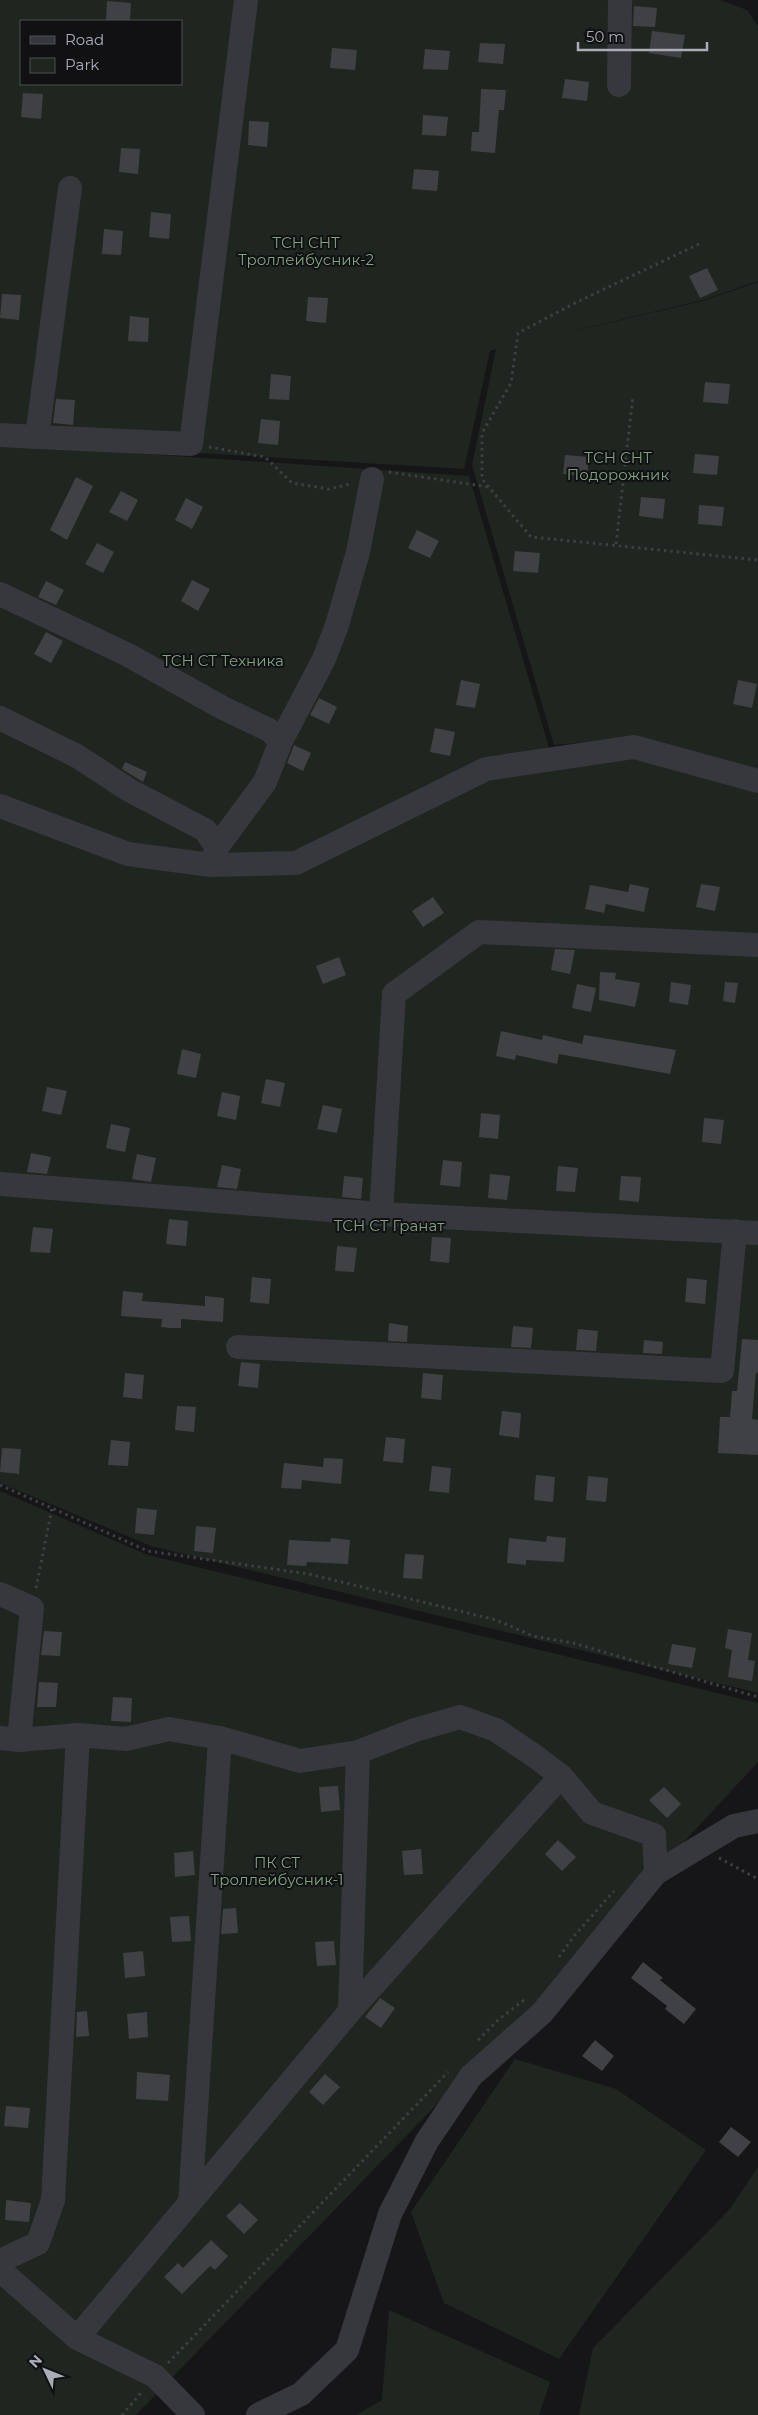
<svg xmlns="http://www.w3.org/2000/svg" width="758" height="2415" viewBox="0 0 758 2415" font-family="Montserrat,sans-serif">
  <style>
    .green { fill: #1e261f; fill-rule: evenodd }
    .building { fill: #404145 }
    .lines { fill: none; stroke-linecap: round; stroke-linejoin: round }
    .path { stroke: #3d3f44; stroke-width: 3; stroke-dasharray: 2.5 4; stroke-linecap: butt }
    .minor { stroke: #37383d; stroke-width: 24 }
    .labels { text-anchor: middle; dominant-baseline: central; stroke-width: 4; stroke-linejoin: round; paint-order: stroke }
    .park-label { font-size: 15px; fill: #7fa381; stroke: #111113 }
  </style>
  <rect width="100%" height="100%" fill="#161618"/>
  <!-- green -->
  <path class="green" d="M0 0H720L747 10 758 26V281L703 300 532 341 702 301 758 282V775L629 738 554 745 472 465 496 349 490 351 464 469 0 441ZM21 21H181V84H21Z
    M0 444 469 476 550 751 297 856 128 850 0 800Z
    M633 752 758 786V1693L151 1546 0 1483V810L130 859 295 869 488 774Z
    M0 1491 148 1555 758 1703V1762L533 2005 136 2415H0Z
    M515 2059 616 2089 706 2150 559 2359 444 2303 411 2212Z
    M758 2167V2415H579L593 2348 729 2210Z
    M389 2310 550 2382 539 2415H356L382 2400Z"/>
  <!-- building -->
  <path class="building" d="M107 1 131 3 130 21 106 20Z
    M634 6 657 8 655 27 633 26Z
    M652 31 685 35 681 58 649 53Z
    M480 43 505 44 503 64 478 62Z
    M332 48 357 50 355 70 330 68Z
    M425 49 450 51 448 70 423 69Z
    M565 79 589 82 587 101 562 98Z
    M481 89 506 90 504 110H499L495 153 471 151 472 132H479Z
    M23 93 43 94 41 119 21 117Z
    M423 115 448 117 446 136 422 135Z
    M249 121 269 122 267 147 248 145Z
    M121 148 140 149 138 174 119 172Z
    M414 169 439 171 437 191 412 189Z
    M151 212 171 214 169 239 149 237Z
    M104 229 123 231 121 255 102 254Z
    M707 268 718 290 700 298 689 276Z
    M2 294 21 295 19 320 0 318Z
    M308 297 328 298 326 323 306 321Z
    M130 316 149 318 148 342 128 341Z
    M271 374 291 376 289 400 269 399Z
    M705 382 730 384 728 404 703 402Z
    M56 399 75 400 73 425 53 423Z
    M261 419 280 421 278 445 258 443Z
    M695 454 719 456 717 475 693 473Z
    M565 455 589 457 587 477 563 474Z
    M76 477 93 486 67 540 50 530Z
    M121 491 138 500 127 521 109 512Z
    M641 497 665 499 663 519 639 516Z
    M186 498 203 507 192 529 175 520Z
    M699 505 724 507 722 526 698 524Z
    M417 530 439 541 430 558 408 548Z
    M97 543 114 552 103 573 85 564Z
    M515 551 540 553 538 573 513 571Z
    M192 580 210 589 198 611 181 601Z
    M46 581 64 590 56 605 38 597Z
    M46 632 63 641 51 663 34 654Z
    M461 680 480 684 475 708 456 705Z
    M738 680 757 684 752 708 733 704Z
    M319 698 337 707 329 724 310 715Z
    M435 728 455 732 450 756 430 752Z
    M294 745 311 753 303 771 287 763Z
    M125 762 147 772 143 782 122 769Z
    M630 884 649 888 644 912 606 904 604 913 585 909 590 885 628 892Z
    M701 884 720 887 715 911 696 907Z
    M433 897 444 913 423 927 412 911Z
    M555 949 575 950 570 974 551 970Z
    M339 957 346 975 323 984 316 966Z
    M600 972 616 973 615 979 640 983 635 1007 599 1000Z
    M671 982 691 985 688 1005 669 1002Z
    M725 982 738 983 735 1003 723 1001Z
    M577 984 596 988 591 1012 572 1008Z
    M501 1031 542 1040 543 1035 582 1044 584 1035 676 1050 670 1074 559 1054 557 1064 516 1055 515 1060 496 1056Z
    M182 1049 201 1054 196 1078 177 1074Z
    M266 1079 285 1083 280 1107 261 1103Z
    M47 1087 67 1091 61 1115 42 1111Z
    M222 1092 240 1096 236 1120 217 1116Z
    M323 1105 342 1109 337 1133 317 1129Z
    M481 1113 500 1115 498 1139 479 1137Z
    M704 1118 724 1120 721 1144 702 1142Z
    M111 1124 130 1128 125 1152 106 1148Z
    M31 1153 51 1157 47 1174 27 1172Z
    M137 1154 156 1158 151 1182 132 1179Z
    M443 1160 462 1162 460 1187 440 1185Z
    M222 1165 241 1169 237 1189 217 1187Z
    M558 1166 578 1168 575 1192 556 1191Z
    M490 1174 510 1176 507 1200 488 1198Z
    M344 1176 363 1178 361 1199 342 1197Z
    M621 1176 641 1177 639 1202 619 1200Z
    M169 1219 188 1221 186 1246 166 1244Z
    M33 1227 53 1229 50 1253 30 1252Z
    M432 1237 451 1238 449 1263 430 1261Z
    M337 1246 357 1248 354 1272 335 1271Z
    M252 1277 271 1279 269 1304 250 1302Z
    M687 1278 707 1280 705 1304 685 1302Z
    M123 1291 143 1293 142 1301 205 1306V1296L224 1298 223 1322 181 1319V1328H171L161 1327 162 1319 121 1316Z
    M389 1323 408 1326 407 1342 388 1341Z
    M513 1326 533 1328 531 1348 511 1347Z
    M578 1329 598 1331 596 1351 576 1350Z
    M742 1339 758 1340V1373L756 1372 752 1419 758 1420V1455L718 1453 720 1417H730L732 1391H737Z
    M644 1340 663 1342 662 1354 643 1353Z
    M241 1362 260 1364 258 1388 238 1386Z
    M125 1373 144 1375 142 1399 123 1397Z
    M423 1373 443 1375 441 1400 421 1398Z
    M177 1406 196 1407 194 1432 175 1430Z
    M502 1411 521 1413 519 1438 499 1435Z
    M386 1437 405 1439 403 1463 383 1461Z
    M111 1440 130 1442 128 1466 108 1465Z
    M2 1448 21 1449 19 1474 0 1472Z
    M324 1458 343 1459 341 1484 302 1480 301 1489 281 1488 284 1463 323 1467Z
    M432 1466 451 1468 449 1493 429 1491Z
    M536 1475 555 1477 553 1502 534 1500Z
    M588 1476 608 1478 606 1502 586 1500Z
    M137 1508 157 1510 154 1535 135 1533Z
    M196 1526 216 1528 213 1553 194 1551Z
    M547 1536 566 1538 564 1562 526 1560V1565L507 1563 509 1538 546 1542Z
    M331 1538 350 1540 348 1564 307 1562 306 1566 287 1565 289 1540 330 1542Z
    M405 1554 424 1555 422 1579 403 1578Z
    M728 1629 752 1633 748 1660 755 1661 752 1681 728 1677 732 1650 725 1648Z
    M44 1631 62 1632 60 1656 41 1655Z
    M672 1644 696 1648 692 1668 668 1664Z
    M39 1682 58 1683 56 1707H37Z
    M113 1697 132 1698 131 1722 111 1721Z
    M338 1786 340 1810 321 1812 319 1787Z
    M664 1787 681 1804 667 1818 649 1800Z
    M558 1840 576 1857 562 1871 545 1854Z
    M421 1849 423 1874 404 1875 402 1851Z
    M193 1851 195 1875 175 1877 174 1853Z
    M236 1908 238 1933 221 1934 223 1909Z
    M189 1916 191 1941 172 1942 170 1917Z
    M334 1941 336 1965 317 1966 315 1942Z
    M143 1951 145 1976 125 1978 123 1953Z
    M643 1962 663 1978 660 1980 696 2009 684 2024 665 2009 667 2006 631 1978Z
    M380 1998 395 2008 381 2028 365 2017Z
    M87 2011 89 2036 76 2037 77 2012Z
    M147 2012 148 2037 129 2039 127 2014Z
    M595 2040 614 2056 602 2071 582 2056Z
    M137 2072 170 2075 168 2101 136 2099Z
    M325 2074 340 2087 323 2105 309 2092Z
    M6 2106 30 2108 28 2128 4 2126Z
    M731 2127 751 2142 738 2157 719 2142Z
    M6 2200 31 2203 29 2222 5 2220Z
    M240 2203 258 2220 244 2234 226 2216Z
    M211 2240 228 2256 215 2270 210 2266 182 2294 164 2277 178 2263 183 2268Z"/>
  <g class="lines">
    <!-- path -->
    <path class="path" d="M699 244 577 302 518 333 511 383 482 433V479L531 537 758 560
      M209 447 265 457 292 483 329 489 350 484
      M389 472 489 487
      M616 544 633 396
      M0 1485 148 1551 309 1574 496 1620 533 1636 573 1643 758 1697
      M36 1588 52 1508
      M719 1858 758 1879
      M559 1957 574 1936 614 1891
      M478 2040 498 2020 524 2000
      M168 2363 448 2072
      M122 2415 142 2392"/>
    <!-- minor -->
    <path class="minor" d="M619 85 620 0
      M0 435 37 437 70 188
      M37 437 191 444 246 0
      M0 594 128 655 223 708 269 730 281 741
      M0 718 77 756 129 790 205 830 217 847
      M0 806 128 854 211 865 296 863 486 769 634 747 758 781
      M211 865 217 847 265 782 281 741 324 659 337 625 358 552 372 479
      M0 1184 381 1214 758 1233
      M381 1214 394 994 479 932 758 945
      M238 1347 722 1371 735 1231
      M0 1594 32 1608 19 1740
      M0 1738 19 1740 78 1735 126 1739 169 1729 220 1738 300 1761 358 1752 415 1730 460 1717 496 1730 536 1757 561 1776 592 1813 654 1835 656 1873
      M350 2011 358 1752
      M190 2203 220 1738
      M0 2261 38 2243 53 2200 78 1735
      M0 2270 77 2338 155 2376 193 2415
      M77 2338 350 2011 561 1776
      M258 2415 301 2394 347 2350 390 2214 427 2141 471 2076 542 2013 656 1873 734 1826 758 1821"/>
  </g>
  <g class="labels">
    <!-- park labels -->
    <g class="park-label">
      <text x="306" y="242">ТСН СНТ<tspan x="306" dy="17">Троллейбусник-2</tspan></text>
      <text x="618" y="457">ТСН СНТ<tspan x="618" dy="17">Подорожник</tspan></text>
      <text x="223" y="660">ТСН СТ Техника</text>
      <text x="389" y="1225">ТСН СТ Гранат</text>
      <text x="277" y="1862">ПК СТ<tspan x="277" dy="17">Троллейбусник-1</tspan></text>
    </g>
  </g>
  <!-- legend -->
  <rect x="20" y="20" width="162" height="65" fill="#111113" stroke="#4d4f55"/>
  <rect x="30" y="36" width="25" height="8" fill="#37383d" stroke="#4d4f55"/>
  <text x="65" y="45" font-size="15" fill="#a8adb8">Road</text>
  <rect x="30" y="58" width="25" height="15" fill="#1e261f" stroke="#4d4f55"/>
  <text x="65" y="70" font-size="15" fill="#a8adb8">Park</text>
  <!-- north arrow -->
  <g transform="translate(45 2370) rotate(313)" stroke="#111113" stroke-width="4" paint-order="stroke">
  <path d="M0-4L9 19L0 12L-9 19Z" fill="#a8adb8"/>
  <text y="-8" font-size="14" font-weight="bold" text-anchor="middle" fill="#a8adb8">N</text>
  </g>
  <!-- scale -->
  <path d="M578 42v8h129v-8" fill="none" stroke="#a8adb8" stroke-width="2.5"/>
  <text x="586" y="42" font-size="15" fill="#a8adb8" stroke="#111113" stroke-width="4" paint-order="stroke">50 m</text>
</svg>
